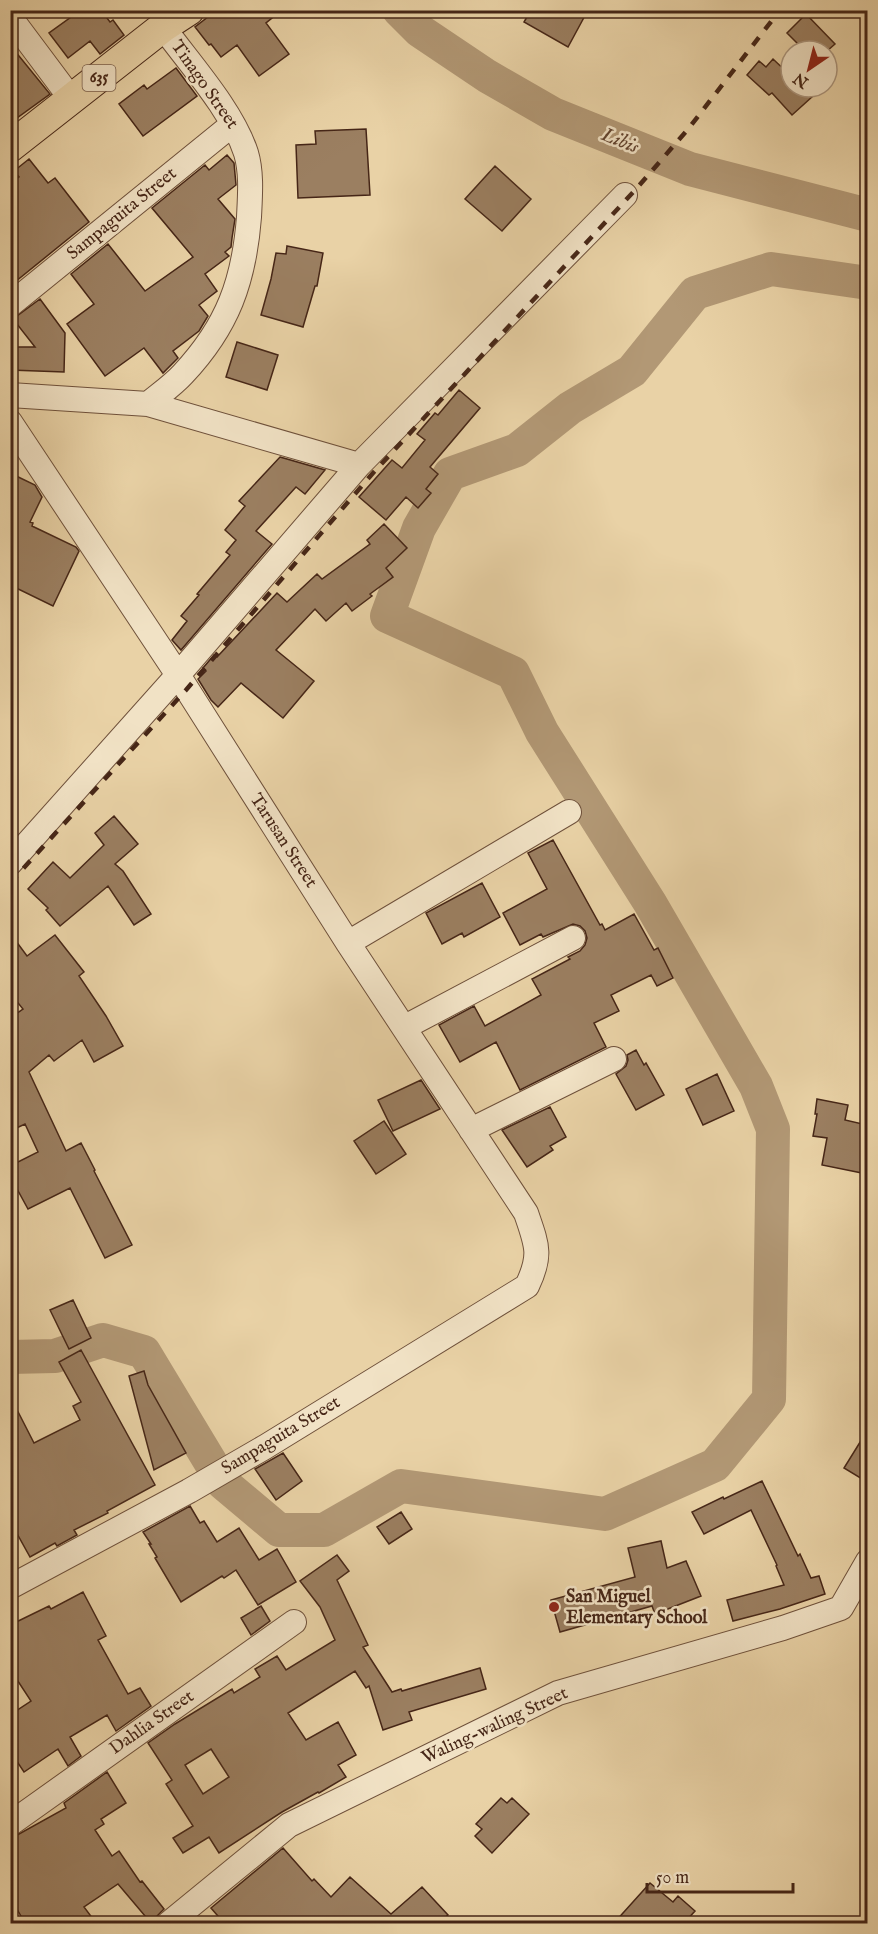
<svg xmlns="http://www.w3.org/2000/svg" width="878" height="1934" viewBox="0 0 878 1934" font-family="'IM FELL English',serif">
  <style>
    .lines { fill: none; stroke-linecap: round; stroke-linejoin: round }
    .river { stroke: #b29875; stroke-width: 34 }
    .building { fill: #9b7f61; stroke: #462617; stroke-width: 1.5; fill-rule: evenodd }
    .minor-casing { stroke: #6f513b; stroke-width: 26 }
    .major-casing { stroke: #462617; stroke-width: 32 }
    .minor { stroke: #f1e2c5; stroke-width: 24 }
    .major { stroke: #e9d2a6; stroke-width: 30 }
    .rail { stroke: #462617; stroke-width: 4.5; stroke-dasharray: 10 10; stroke-linecap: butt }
    .poi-dot { fill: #8f2418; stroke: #f1e2c5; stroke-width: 2 }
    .labels { text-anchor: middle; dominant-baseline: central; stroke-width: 5; stroke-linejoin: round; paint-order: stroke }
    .shield { fill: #f1e2c5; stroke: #795e4b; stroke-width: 1.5 }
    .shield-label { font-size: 16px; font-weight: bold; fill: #462617 }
    .street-label { font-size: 18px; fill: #462617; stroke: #f1e2c5 }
    .poi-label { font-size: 18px; font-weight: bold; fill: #462617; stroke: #f1e2c5; text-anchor: start }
    .water-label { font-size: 20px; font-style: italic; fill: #61422e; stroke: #f1e2c5 }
  </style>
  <rect width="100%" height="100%" fill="#e9d2a6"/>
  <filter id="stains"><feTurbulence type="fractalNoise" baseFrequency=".00333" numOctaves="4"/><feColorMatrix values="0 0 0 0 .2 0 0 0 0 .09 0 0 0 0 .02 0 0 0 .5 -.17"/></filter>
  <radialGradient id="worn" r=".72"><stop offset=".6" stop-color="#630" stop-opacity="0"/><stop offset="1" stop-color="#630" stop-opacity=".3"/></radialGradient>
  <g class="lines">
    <!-- river -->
    <path class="river" d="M399 10 420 31 487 76 553 114 690 169 868 215
      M10 1357 55 1356 103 1340 144 1352 223 1483 279 1530H324L401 1486 605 1514 715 1465 769 1399 773 1129 756 1086 650 903 542 732 513 673 387 616 419 528 450 474 517 450 570 408 632 371 695 293 771 269 868 283"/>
  </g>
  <!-- building -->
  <path class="building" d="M66 10H101L110 22 113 20 124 35 100 54 90 41 68 58 49 33 71 17Z
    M217 10H282L266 23 289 54 259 76 237 45 221 57 211 44 209 45 195 27Z
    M531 10H588L568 47 524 22Z
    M806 14 835 44 827 51H805L787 33Z
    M10 45 50 94 10 123Z
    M773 59 791 76V87H803L813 96 792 115 772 93 769 95 747 75 759 61 766 67Z
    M176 68 197 96 143 136 119 104 144 85 147 89Z
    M366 129 370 195 298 198 296 145 316 144 315 131Z
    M227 155 234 163 236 185 218 199 235 219 232 238 231 247 225 252 229 256 205 274 217 291 199 305 208 316 199 331 173 351 178 358 163 373 144 348 105 376 67 324 94 304 71 274 108 244 145 291 193 257 152 208 205 165 209 170Z
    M29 159 48 183 55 178 89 222 10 286V184L19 177 14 171Z
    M495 166 531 199 502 231 465 199Z
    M287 246 323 253 317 286H315L303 327 261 315 271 279 276 253 286 254Z
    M40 299 65 333 64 372 10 370V347H35L13 319Z
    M237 342 278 355 267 390 226 377Z
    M459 390 480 408 430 467 438 474 426 489 431 493 418 508 406 497 386 520 359 497 392 460 402 468 425 440 417 434 435 413 438 415Z
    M280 457 325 470 305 494 296 487 256 531 272 544 181 650 172 640 187 621 181 616 199 595 197 594 230 555 226 552 236 540 225 530 245 506 239 501Z
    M10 473 35 485 42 497 30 522 33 523 32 526 76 547 79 551 53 606 10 585Z
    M384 524 407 548 386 568 393 577 370 594 372 596 352 611 346 603 326 621 315 609 276 650 314 681 283 718 241 683 218 707 211 700 198 679 206 671 203 668 214 655 217 657 277 593 287 602 317 574 322 579 370 544 367 540Z
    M114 816 138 844 115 864 123 871 151 914 134 925 108 886 60 926 46 910 48 908 28 889 53 862 70 878 104 845 95 833Z
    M553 840 600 925 602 924 605 930 634 914 654 950 658 948 673 978 657 986 651 975 611 995 619 1011 594 1023 606 1047 520 1090 496 1042 460 1062 439 1025 474 1006 485 1026 541 995 532 979 570 959 568 957 580 951 585 945 587 938 585 931 580 926 573 924 543 937 541 934 520 945 503 913 547 889 528 853Z
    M482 883 500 917 464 937 462 933 442 944 426 913Z
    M10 933 27 956 55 935 84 972 79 976 106 1016 123 1046 94 1062 82 1040 54 1061 49 1055 29 1072 66 1151 81 1143 95 1170 94 1171 132 1245 105 1258 70 1188 28 1209 10 1176V1166L38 1152 25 1124 10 1131V1018L23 1009 10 993Z
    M636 1050 644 1065 646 1063 664 1095 636 1110 616 1074 626 1066 628 1060 627 1055Z
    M717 1074 734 1111 703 1125 686 1089Z
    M421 1080 440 1109 393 1131 378 1100Z
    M817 1099 848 1105 845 1120 867 1125V1174L822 1165 827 1138 813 1136 817 1114H815Z
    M550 1107 566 1137 550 1146 553 1150 527 1167 502 1130Z
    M384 1121 406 1154 376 1174 354 1141Z
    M73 1300 91 1338 69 1349 50 1310Z
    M81 1350 155 1485 107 1511 108 1513 74 1530 77 1535 57 1546 55 1543 30 1557 10 1521V1396L34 1443 80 1420 73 1406 81 1402 59 1362Z
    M144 1371 148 1385 186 1453 154 1470 129 1376Z
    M867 1431V1482L844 1468Z
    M283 1453 302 1481 276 1500 255 1469Z
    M762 1481 798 1556 800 1554 811 1578 819 1576 825 1594 780 1609 733 1621 727 1600 784 1585 776 1566 777 1565 751 1510 704 1534 692 1512 723 1497 724 1499Z
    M190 1506 200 1523 204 1521 217 1542 239 1528 259 1560 277 1549 296 1582 258 1605 236 1570 224 1578 222 1576 181 1602 155 1558 157 1557 149 1544H151L143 1532Z
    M401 1512 412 1529 389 1544 377 1527Z
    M661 1541 667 1568 686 1561 701 1596 655 1614 652 1606 560 1632 551 1600 635 1577 628 1548Z
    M337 1555 349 1571 337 1580 368 1645 363 1647 392 1692 401 1689 402 1691 480 1668 486 1689 409 1712 412 1720 383 1730 369 1686 366 1688 355 1671 288 1713 306 1740 338 1722 356 1755 338 1765 346 1777 319 1793 318 1792 282 1812 219 1853 209 1837 183 1853 173 1838 193 1826 166 1784 172 1780 148 1743 175 1724 232 1689 234 1693 260 1677 255 1669 277 1656 286 1670 335 1640 320 1607 300 1581ZM211 1749 229 1777 203 1794 185 1765Z
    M83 1592 106 1636 98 1640 128 1694 140 1688 151 1706 116 1731 107 1715 70 1737 81 1756 68 1766 58 1749 24 1772 10 1751V1715L31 1701 10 1669V1625L49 1606 51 1609Z
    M261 1606 270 1621 251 1635 241 1618Z
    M107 1772 126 1803 101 1819 104 1824 95 1830 112 1856 119 1851 140 1882 142 1881 164 1909 155 1918 154 1923H151L118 1884 84 1907 96 1923H25L10 1897V1839L66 1808 64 1803Z
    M501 1798 507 1803 512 1798 529 1814 492 1853 475 1836 482 1829 476 1824Z
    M283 1848 312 1881 314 1879 331 1897 350 1877 391 1914 422 1887 448 1915 438 1923H224L211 1908Z
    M650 1883 673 1902 678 1896 695 1911 684 1923H614Z"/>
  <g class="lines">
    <!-- minor casing -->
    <g class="minor-casing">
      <path id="minor" d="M10 17 72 100
        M10 305 233 124
        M10 395 148 404C160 394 173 385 183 374 228 326 244 281 249 217 250 196 252 173 246 153 232 110 190 64 163 27
        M148 404 359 465
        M10 422 178 675 348 943 526 1213C537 1245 542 1255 527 1286L265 1447 189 1491 10 1587
        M10 863 178 675 359 465 625 195
        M348 943 569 812
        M405 1027 573 938
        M471 1130 614 1059
        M10 1824 294 1622
        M168 1924 289 1825 558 1693 783 1628 841 1608 868 1561"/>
    </g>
    <!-- major casing -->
    <g class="major-casing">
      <path id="major" d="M10 147 163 27 189 10"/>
    </g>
    <!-- minor -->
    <use href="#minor" class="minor"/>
    <!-- major -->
    <use href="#major" class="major"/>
    <!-- rail -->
    <path class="rail" d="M10 883 186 690 373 473 637 188 689 128 780 10"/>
  </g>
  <!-- markers -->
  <circle class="poi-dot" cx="554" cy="1607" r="6"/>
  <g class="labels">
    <!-- shield labels -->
    <rect class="shield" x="82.5" y="65" width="33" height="26" rx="4.5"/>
    <g class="shield-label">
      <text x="99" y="78">635</text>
    </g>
    <!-- street labels -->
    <g class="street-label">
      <text transform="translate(204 85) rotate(55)">Tinago Street</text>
      <text transform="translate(122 214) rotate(-39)">Sampaguita Street</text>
      <text transform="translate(283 841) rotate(57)">Tarusan Street</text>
      <text transform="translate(281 1436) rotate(-31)">Sampaguita Street</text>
      <text transform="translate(152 1723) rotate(-35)">Dahlia Street</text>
      <text transform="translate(495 1726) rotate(-25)">Waling-waling Street</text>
    </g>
    <!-- poi labels -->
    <g class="poi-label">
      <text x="566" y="1597">San Miguel<tspan x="566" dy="21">Elementary School</tspan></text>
    </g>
    <!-- water labels -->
    <g class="water-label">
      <text transform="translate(620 141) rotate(22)">Libis</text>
    </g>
  </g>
  <!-- margin -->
  <rect width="878" height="1934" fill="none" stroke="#e9d2a6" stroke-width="36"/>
  <rect x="12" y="12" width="854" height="1910" fill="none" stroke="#462617" stroke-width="3"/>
  <rect x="18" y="18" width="842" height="1898" fill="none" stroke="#462617" stroke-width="1.5"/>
  <!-- north arrow -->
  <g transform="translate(809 69) rotate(215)"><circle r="28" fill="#f1e2c5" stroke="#ad977f" stroke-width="1.5"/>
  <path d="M0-4.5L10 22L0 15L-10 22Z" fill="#8f2418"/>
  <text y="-9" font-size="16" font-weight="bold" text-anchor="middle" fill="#462617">N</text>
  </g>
  <!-- scale -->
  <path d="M647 1883v9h146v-9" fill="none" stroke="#462617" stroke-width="3"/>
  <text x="656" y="1883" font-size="18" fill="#462617" stroke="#f1e2c5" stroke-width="4.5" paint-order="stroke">50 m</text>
  <rect width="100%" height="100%" filter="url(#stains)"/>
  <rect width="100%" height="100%" fill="url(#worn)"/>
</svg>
